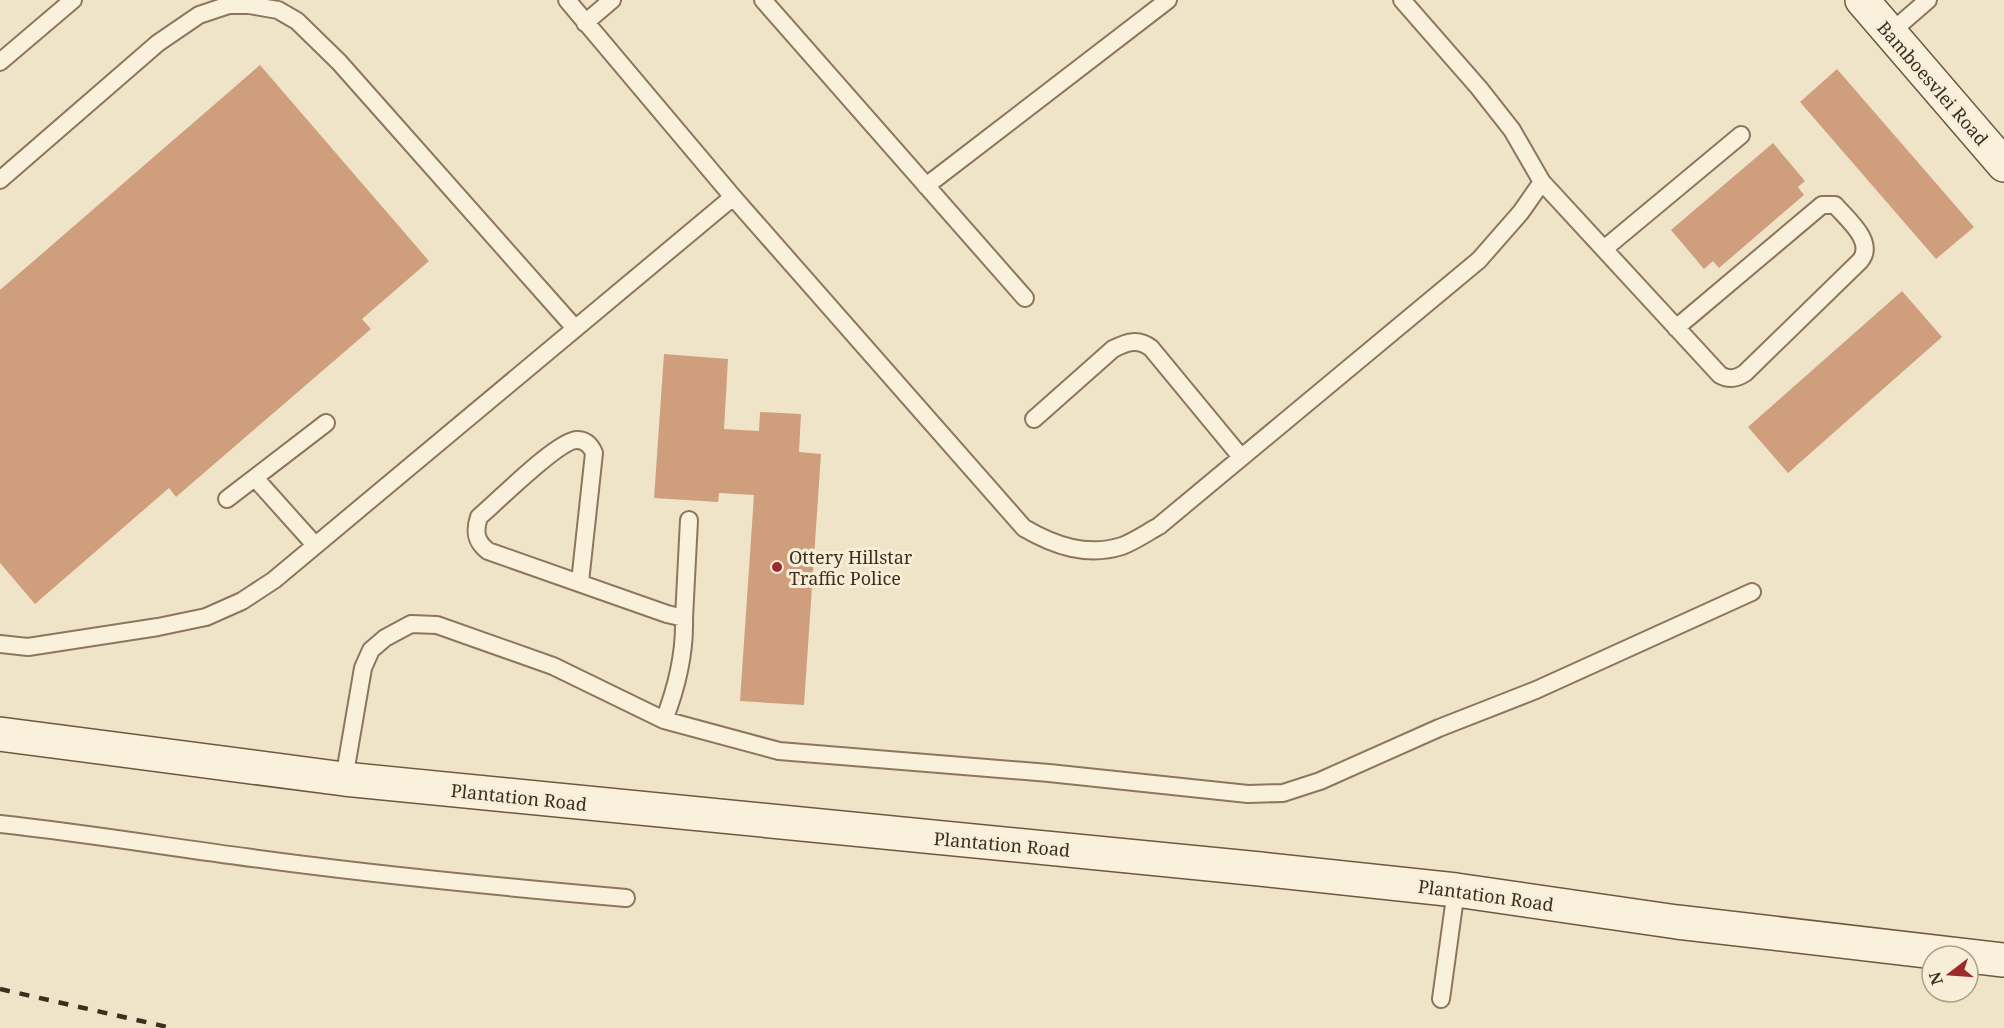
<svg xmlns="http://www.w3.org/2000/svg" width="2004" height="1028" viewBox="0 0 2004 1028" font-family="'Noto Serif',serif">
  <style>
    .building { fill: #cf9f7d }
    .lines { fill: none; stroke-linecap: round; stroke-linejoin: round }
    .lane-casing { stroke: #8d765c; stroke-width: 20 }
    .secondary-casing { stroke: #6f573f; stroke-width: 36 }
    .lane { stroke: #faf1dc; stroke-width: 16 }
    .secondary { stroke: #faf1dc; stroke-width: 33 }
    .rail { stroke: #3d2e20; stroke-width: 4.5; stroke-dasharray: 10 10; stroke-linecap: butt }
    .poi-dot { fill: #9e2a2b; stroke: #f7eed8; stroke-width: 2 }
    .labels { text-anchor: middle; dominant-baseline: central; stroke-width: 6; stroke-linejoin: round; paint-order: stroke }
    .street-label { font-size: 18px; fill: #3d2e20; stroke: #f7eed8 }
    .poi-label { font-size: 18px; fill: #3d2e20; stroke: #f7eed8; text-anchor: start }
  </style>
  <rect width="100%" height="100%" fill="#f0e4c8"/>
  <!-- building -->
  <path class="building" d="M260 65 429 261 362 319 371 329 176 497 169 488 35 604 0 563V290Z
    M1837 69 1974 227 1936 259 1800 102Z
    M1773 143 1805 181 1798 187 1804 195 1719 268 1713 261 1704 269 1671 230Z
    M1902 291 1942 337 1788 473 1748 427Z
    M664 354 728 359 724 429 759 431 760 412 801 414 799 452 821 454 804 705 740 701 754 495 719 493 718 502 654 498Z"/>
  <g class="lines">
    <!-- lane casing -->
    <g class="lane-casing">
      <path id="lane" d="M567 0 733 197 1024 528C1055 546 1087 557 1122 546 1135 541 1148 532 1159 526L1479 260 1521 212 1542 182 1512 130 1479 88 1402 0
        M763 0 1025 298
        M585 23 612 0
        M1890 33 1928 0
        M0 62 73 0
        M0 180 158 43 199 15 229 5H249L278 10 297 21 339 62 574 327
        M1542 182C1601 246 1661 311 1720 375 1729 380 1736 379 1745 373L1860 261C1876 242 1847 219 1835 205H1822L1676 328
        M926 186 1168 0
        M1604 249 1741 135
        M1034 419 1113 349C1127 342 1138 338 1151 348L1241 457
        M255 478 315 545
        M227 499 326 423
        M580 582 594 453C591 446 586 440 577 440 558 440 497 502 479 517 474 532 476 542 488 551L667 614 684 618C685 653 677 687 664 720
        M684 618 689 520
        M0 644 28 647 158 627 206 617 242 601 274 580 733 197
        M344 779 363 668 371 650 385 638 411 624 437 625 553 666 664 720 779 751 1049 773 1248 794 1283 793 1320 781 1439 728 1536 690 1752 592
        M0 824C84 833 168 847 252 858 376 875 501 887 626 898
        M1441 999 1456 890"/>
    </g>
    <!-- secondary casing -->
    <g class="secondary-casing">
      <path id="secondary" d="M1862 0 2004 165
        M0 734 344 779 1260 869 1456 890 1677 922 2004 960"/>
    </g>
    <!-- lane -->
    <use href="#lane" class="lane"/>
    <!-- secondary -->
    <use href="#secondary" class="secondary"/>
    <!-- rail -->
    <path class="rail" d="M0 989 172 1028"/>
  </g>
  <!-- markers -->
  <circle class="poi-dot" cx="777" cy="567" r="6"/>
  <g class="labels">
    <!-- street labels -->
    <g class="street-label">
      <text transform="translate(1933 83) rotate(49)">Bamboesvlei Road</text>
      <text transform="translate(519 797) rotate(6)">Plantation Road</text>
      <text transform="translate(1002 844) rotate(5)">Plantation Road</text>
      <text transform="translate(1486 895) rotate(8)">Plantation Road</text>
    </g>
    <!-- poi labels -->
    <g class="poi-label">
      <text x="789" y="557">Ottery Hillstar<tspan x="789" dy="21">Traffic Police</tspan></text>
    </g>
  </g>
  <!-- north arrow -->
  <g transform="translate(1950 974) rotate(253)"><circle r="28" fill="#f7eed8" stroke="#ada18e" stroke-width="1.5"/>
  <path d="M0-4.5L10 22L0 15L-10 22Z" fill="#9e2a2b"/>
  <text y="-9" font-size="16" font-weight="bold" text-anchor="middle" fill="#3d2e20">N</text>
  </g>
</svg>
